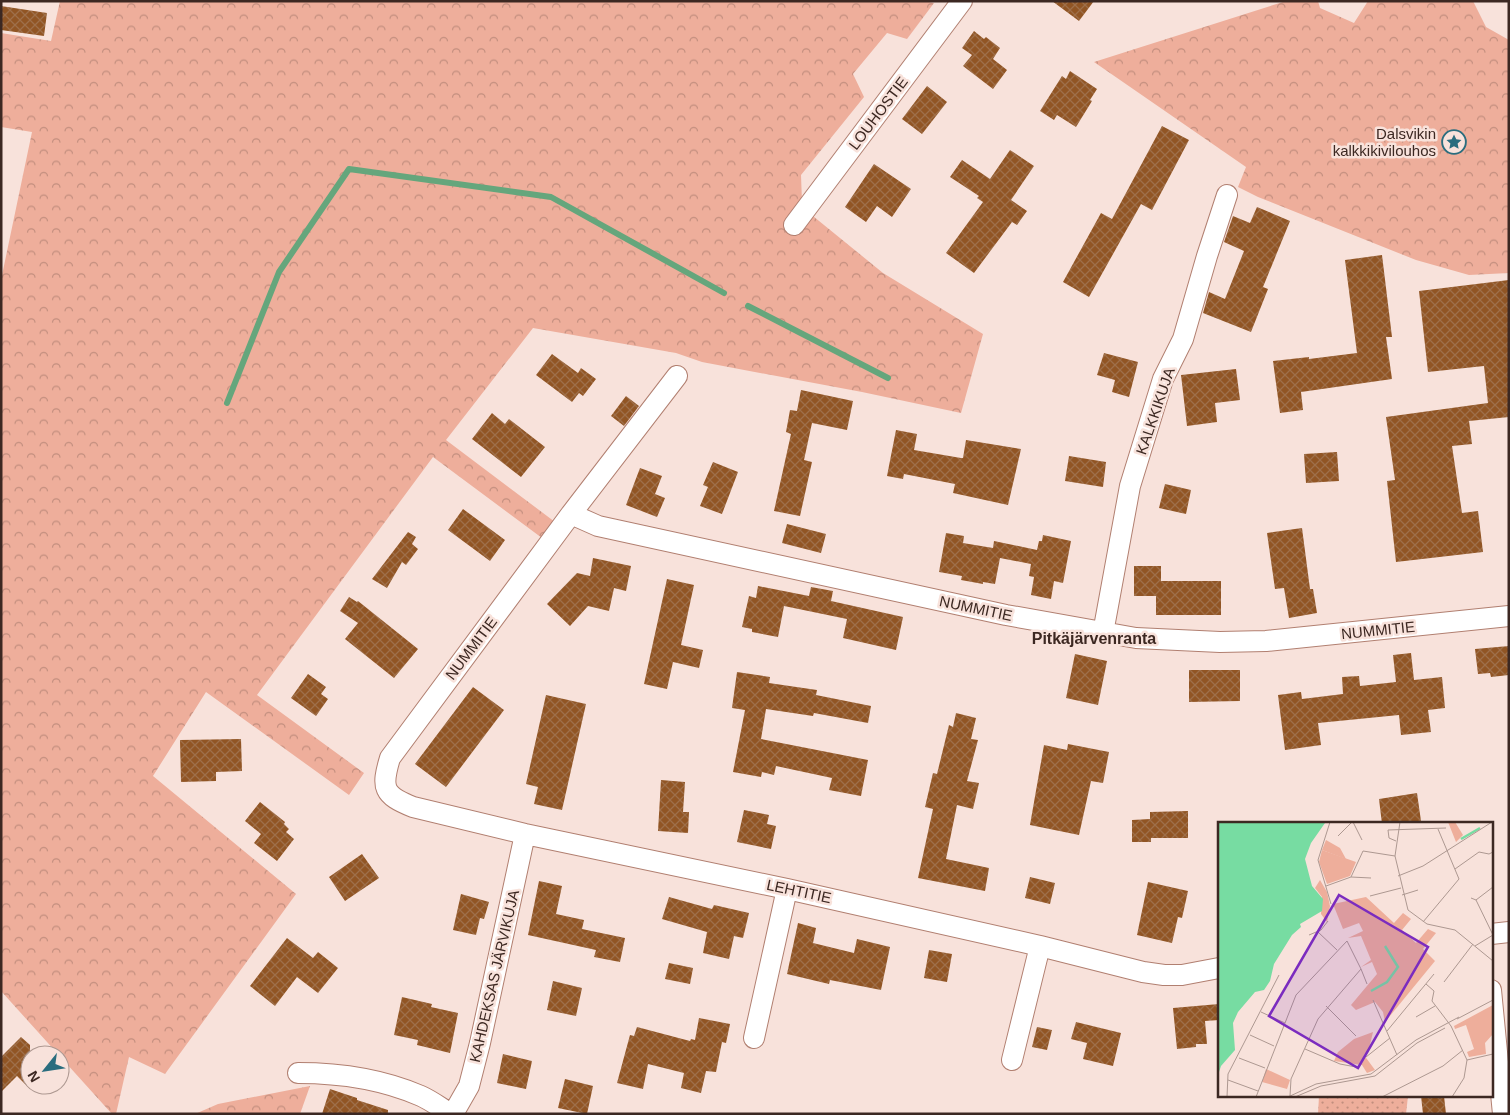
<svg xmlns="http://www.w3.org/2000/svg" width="1510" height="1115" viewBox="0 0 1510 1115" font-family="Arial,sans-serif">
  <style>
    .grass { fill: url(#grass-dots) }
    .forest { fill: url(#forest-crowns) }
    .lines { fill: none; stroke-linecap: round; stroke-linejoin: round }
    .stream { stroke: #65a67c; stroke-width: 6 }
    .building { fill: url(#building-cross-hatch) }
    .street-casing { stroke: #b17f70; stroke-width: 22 }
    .street { stroke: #fff; stroke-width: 20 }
    .labels { text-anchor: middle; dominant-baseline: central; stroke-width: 5; stroke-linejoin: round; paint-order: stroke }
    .street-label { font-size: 15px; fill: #3c2822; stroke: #f8e2db }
    .poi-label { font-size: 15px; fill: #3c2822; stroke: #f8e2db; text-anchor: end }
    .neighbourhood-label { font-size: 16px; font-weight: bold; fill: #3c2822; stroke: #f8e2db }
    .inset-river { fill: none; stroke: #77dca2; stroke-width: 2.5 }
    .inset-road { fill: none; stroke: #ad9891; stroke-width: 1 }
    .view { fill: #7b2cbf; fill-opacity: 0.15; stroke: #7b2cbf; stroke-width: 2.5 }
    .inset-edge { fill: none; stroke: #3c2822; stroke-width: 2.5 }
  </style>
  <defs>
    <pattern id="grass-dots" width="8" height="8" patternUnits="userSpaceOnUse" patternTransform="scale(1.25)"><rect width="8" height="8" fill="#eeae9b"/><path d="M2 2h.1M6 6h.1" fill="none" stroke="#c28e7e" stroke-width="1.8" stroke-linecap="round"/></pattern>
    <pattern id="forest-crowns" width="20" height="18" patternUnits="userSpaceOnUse" patternTransform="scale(1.25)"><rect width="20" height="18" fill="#eeae9b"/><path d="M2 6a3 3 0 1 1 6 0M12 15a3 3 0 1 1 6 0" fill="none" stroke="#c28e7e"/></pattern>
    <pattern id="building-cross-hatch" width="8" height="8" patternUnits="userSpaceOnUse" patternTransform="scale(1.25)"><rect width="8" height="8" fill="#915524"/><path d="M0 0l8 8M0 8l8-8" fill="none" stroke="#9e6f4a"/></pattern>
  </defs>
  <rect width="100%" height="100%" fill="#f8e2db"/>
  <!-- grass -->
  <path class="grass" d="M1319 1096H1408L1406 1114H1318Z"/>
  <!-- forest -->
  <path class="forest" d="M60 1H924L934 3 907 39 887 33 853 74 864 97 801 175 802 202 808 212 883 273 983 334 961 413 862 392 702 362 676 353 533 328 446 440 555 522 542 538 433 457 257 695 364 773 349 795 206 692 153 776 296 894 165 1074 129 1057 116 1114H112L1 991V280L32 132 1 127V33L51 41Z
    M1286 1H1318L1320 8 1354 23 1368 1H1473L1486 27 1509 40V273L1469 275 1416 260 1258 197 1238 187 1246 167 1094 62Z
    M310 1086 300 1114H195L218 1104Z"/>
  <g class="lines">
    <!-- stream -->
    <path class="stream" d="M748 306 888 378
      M227 403 279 272 349 169 551 197 724 293"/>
  </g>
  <!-- building -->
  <path class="building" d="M1052 1H1094L1079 21Z
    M1 6 47 13 44 36 1 30Z
    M974 31 984 39 986 37 1000 48 993 59 1007 70 993 89 963 66 972 55 962 48Z
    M1070 71 1097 89 1090 100 1092 101 1076 127 1057 115 1054 120 1040 111 1062 76 1066 79Z
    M927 86 947 102 922 134 902 119Z
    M1162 126 1189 140 1152 210 1141 204 1089 297 1063 282 1101 213 1112 219Z
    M1010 150 1034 166 1011 200 1027 211 1017 225 1012 222 974 273 946 253 983 202 977 198 979 196 950 177 962 160 990 179Z
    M874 164 911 189 892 217 877 206 866 222 845 207Z
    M1257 207 1290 221 1263 287 1268 289 1251 332 1203 313 1209 292 1225 299 1244 251 1224 242 1233 216 1250 223Z
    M1382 255 1392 337H1386L1392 379 1301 392 1303 410 1280 413 1273 361 1309 357V359L1357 353 1345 260Z
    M1509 280V417L1469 421 1472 444 1452 446 1462 513 1478 511 1483 552 1396 562 1387 481 1395 480 1386 417 1488 403 1484 366 1428 372 1419 291Z
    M1104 353 1138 362 1129 397 1112 392 1115 380 1097 375Z
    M552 354 578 373 581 368 596 379 583 396 579 393 572 402 536 375Z
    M1236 369 1240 400 1215 403 1217 422 1187 426 1181 375Z
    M801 390 853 401 847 430 812 423 804 460 812 462 800 516 774 511 791 434 786 432 790 410 797 411Z
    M626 396 639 406 624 426 611 416Z
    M492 413 505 424 509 419 545 447 521 477 472 439Z
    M896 430 917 434 914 450 961 458H963L966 440 1021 449 1008 505 953 493 955 484 904 474 903 479 887 476Z
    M1337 452 1339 481 1306 483 1304 454Z
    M1069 456 1106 462 1103 487 1065 481Z
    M713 462 738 472 722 514 700 506 708 487 703 485Z
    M640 468 662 476 655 494 665 498 657 517 626 505Z
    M1165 484 1191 490 1186 514 1159 508Z
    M463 509 505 540 490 561 448 530Z
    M787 524 826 534 821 553 782 543Z
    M1302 528 1310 589H1313L1317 613 1289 618 1284 588 1275 589 1267 533Z
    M408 532 416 537 412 544 418 549 406 565 402 562 387 588 372 579Z
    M946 533 964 536 963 543 993 548 994 541 1037 550 1039 541H1042L1043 535 1071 541 1063 583 1054 581 1051 599 1031 595 1034 577 1029 576 1031 564 1000 558 995 584 983 582V584L961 580 962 576 939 572Z
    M593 558 631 566 626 591 614 588 609 611 588 606 570 626 547 604 577 573 590 576Z
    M1134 566H1161V581H1221V615H1156V596H1134Z
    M667 579 694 585 681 645 703 650 699 668 673 662 667 689 644 684Z
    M758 586 809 596 811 587 833 591 831 601 903 617 896 650 843 638 847 619 784 606 778 637 752 632V629L742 627 749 596 756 598Z
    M349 597 357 602 358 601 418 649 394 678 345 639 358 623 340 611Z
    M1509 646V675L1491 677 1490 673 1478 674 1475 649Z
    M1411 653 1414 680 1442 677 1445 708 1428 710 1431 732 1401 735 1399 715 1318 723 1321 745 1285 750 1278 695 1301 692 1302 699 1343 694 1342 677 1359 676 1360 686 1396 682 1393 655Z
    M1075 654 1107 661 1098 705 1066 698Z
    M1189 670H1240V701L1189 702Z
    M737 672 770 677 769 683 817 690 816 695 871 706 868 723 814 713 813 716 766 709 761 739 868 760 861 796 829 790 832 778 776 766 774 775 762 772 761 777 733 772 745 710 732 708Z
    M308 674 326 687 321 694 328 699 316 716 291 698Z
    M473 687 504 710 446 787 415 764Z
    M546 695 586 704 562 810 534 804 538 787 526 784Z
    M956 713 976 718 971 739 978 740 967 781 979 783 973 809 957 805 946 859 989 868 985 891 918 878 933 809 925 807 933 773 937 774 949 725 953 727Z
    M241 739 242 771 216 772V781L181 782 180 740Z
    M1068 744 1109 752 1103 783 1091 781 1079 835 1030 825 1044 745 1067 750Z
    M661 780 685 782 683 812H689L688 833 658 831Z
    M1417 793 1421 821 1403 824H1382L1379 799Z
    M260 802 285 822 284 824 289 829 286 832 294 839 277 861 254 843 261 834 245 821Z
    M744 810 769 815 767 824 776 826 771 849 737 842Z
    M1188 811V838H1151V842H1132V820L1150 819V812Z
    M362 854 379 878 345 901 329 877Z
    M1030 877 1055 883 1050 904 1025 898Z
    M539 881 562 886 556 914 584 920 582 929 625 938 620 962 594 957 596 950 528 935Z
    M1148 882 1188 891 1182 918 1178 917 1172 943 1137 935Z
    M461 894 489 902 484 919 480 918 476 935 453 930Z
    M669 897 712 909 714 905 749 913 743 938 734 936 729 959 703 953 707 932 662 919Z
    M798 923 816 928 813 943 854 953 857 939 890 947 881 990 830 980 829 984 787 974Z
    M287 938 313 958 318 952 338 968 318 993 297 977 275 1006 250 986Z
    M929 950 952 954 947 982 924 978Z
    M669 963 693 968 690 984 665 979Z
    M553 981 582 988 576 1016 547 1010Z
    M402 997 432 1004 431 1007 458 1013 450 1053 417 1045 418 1040 394 1035Z
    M1219 1004V1020L1205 1021 1207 1044H1196V1047L1177 1049 1173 1008Z
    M699 1018 730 1024 726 1043 722 1042 716 1072 706 1071 701 1093 681 1088 684 1073 648 1064 643 1089 617 1083 630 1035 634 1036 637 1027 690 1041 691 1039 695 1040Z
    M1076 1022 1121 1033 1113 1066 1083 1059 1087 1043 1071 1039Z
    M1037 1027 1052 1030 1047 1050 1032 1047Z
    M21 1037 30 1045V1089L17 1076 1 1092V1057Z
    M503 1054 532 1061 526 1089 497 1083Z
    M565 1079 593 1086 587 1114 558 1108Z
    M330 1089 357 1098V1100L388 1110V1114H322Z
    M1421 1096H1444L1446 1114H1423Z"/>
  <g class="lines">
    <!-- street casing -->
    <g class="street-casing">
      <path id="street" d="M794 225 962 1
        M571 514 677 376
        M1103 633 1130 486 1163 379 1183 339 1207 256 1227 195
        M1491 934 1509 932
        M1219 968 1182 975H1164L1143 972 1040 946 787 889 525 834 413 807C383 795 381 788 390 758L571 514 598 526 1006 615 1136 638 1220 642 1266 641 1509 616
        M1491 990 1503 1114
        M754 1038 787 889
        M1012 1060 1040 946
        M298 1073C340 1073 382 1079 421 1096 432 1101 441 1108 451 1114
        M453 1114 469 1086 480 1043 525 834"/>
    </g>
    <!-- street -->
    <use href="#street" class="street"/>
  </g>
  <!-- icons -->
  <defs>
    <g id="sight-ring" transform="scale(1.25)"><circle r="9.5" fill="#f8e2db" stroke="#2a6d7e" stroke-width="1.5"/><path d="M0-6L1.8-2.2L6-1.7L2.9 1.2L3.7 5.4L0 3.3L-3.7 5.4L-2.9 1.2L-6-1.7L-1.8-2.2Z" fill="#2a6d7e"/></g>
  </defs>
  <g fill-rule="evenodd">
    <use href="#sight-ring" x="1454" y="142"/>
  </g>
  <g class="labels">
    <!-- street labels -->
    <g class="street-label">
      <text transform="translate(878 113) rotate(-53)">LOUHOSTIE</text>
      <text transform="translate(1155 411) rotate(-71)">KALKKIKUJA</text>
      <text transform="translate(976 608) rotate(12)">NUMMITIE</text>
      <text transform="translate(1378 630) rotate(-6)">NUMMITIE</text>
      <text transform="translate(471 648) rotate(-53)">NUMMITIE</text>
      <text transform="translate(799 891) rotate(12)">LEHTITIE</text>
      <text transform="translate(494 976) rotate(-77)">KAHDEKSAS JÄRVIKUJA</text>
    </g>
    <!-- poi labels -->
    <g class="poi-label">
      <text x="1436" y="133">Dalsvikin<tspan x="1436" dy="17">kalkkikivilouhos</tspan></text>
    </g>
    <!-- neighbourhood labels -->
    <g class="neighbourhood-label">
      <text x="1094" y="638">Pitkäjärvenranta</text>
    </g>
  </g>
  <!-- overview -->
  <g transform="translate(1218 822)">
    <rect width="275" height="275" fill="#f8e2db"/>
    <path d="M230 0H237L245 13 238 20ZM108 18 122 26 128 37 104 28Z" fill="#eeae9b"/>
    <path d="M104 28 138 40 132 54 109 62 101 40ZM102 58 109 70 112 84 109 100 103 92 104 75 97 66ZM148 75 176 101 185 91 193 97 184 108 198 121 210 107 218 111 205 127 217 139 167 200 165 190 157 180 138 188 133 183 159 152 154 140 143 145 153 138 143 114 130 116 145 109 141 101 125 107 115 82ZM275 183V212L267 221 268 232 251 235 249 230 256 227 248 203 237 207 236 204ZM155 210 150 231 146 233 157 248 149 251 144 243 116 239 120 230 136 217ZM48 247 72 258 69 267 44 260Z" fill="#eeae9b"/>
    <path d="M0 0 107 1 93 21 87 37 94 64 105 77 104 89 82 102 83 105 74 113 56 142 52 159 46 168 37 170 20 190 15 201 17 228 3 244 0 253Z" fill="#77dca2"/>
    <path class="inset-river" d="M243 17 262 6M153 169 169 160 180 145 167 124"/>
    <path class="inset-road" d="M112 0 100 38 113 82M135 0 144 18M182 0 177 34 190 88 209 102 237 108 275 139M120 14 134 0M178 19 171 16 170 8 228 6M237 47 261 30 271 32 275 30M180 54 205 44 274 0M133 55 153 56M108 64 133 55 145 29 177 34M184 73 200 68M152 74 183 66M253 76 258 78 275 113M258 78 275 65M205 100 241 57 220 7M100 110 119 128M91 113 103 108 110 99M257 124 275 113M143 147 149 162M226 160 255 122M208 162 216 169 214 179 233 204 249 238 246 256 234 275M155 178 179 233M108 184 138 214M43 190 67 201M198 195 217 184M239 197 275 178M169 209 216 152M32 213 56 224M87 227 122 242 138 245M148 235 172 216M21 236 47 246M249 238 275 232M10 258 40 269M9 275 10 252 61 153M38 275 78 173 129 119 143 147 100 197 73 257 72 274M70 275 98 262 153 252 198 218 241 195M77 275 103 264 157 254 199 221 227 206M164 275 225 244 245 228"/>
    <path class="view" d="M121 73 210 125 140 246 51 194Z"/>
    <rect width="275" height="275" class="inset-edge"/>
  </g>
  <!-- border -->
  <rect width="1510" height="1115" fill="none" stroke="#3c2822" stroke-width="5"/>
  <!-- north arrow -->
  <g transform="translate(45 1070) rotate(240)"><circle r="24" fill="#f8e2db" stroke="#ad9891"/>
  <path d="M0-4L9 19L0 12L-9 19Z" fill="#2a6d7e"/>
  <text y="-8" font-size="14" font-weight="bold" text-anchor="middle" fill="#3c2822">N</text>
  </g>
</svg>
